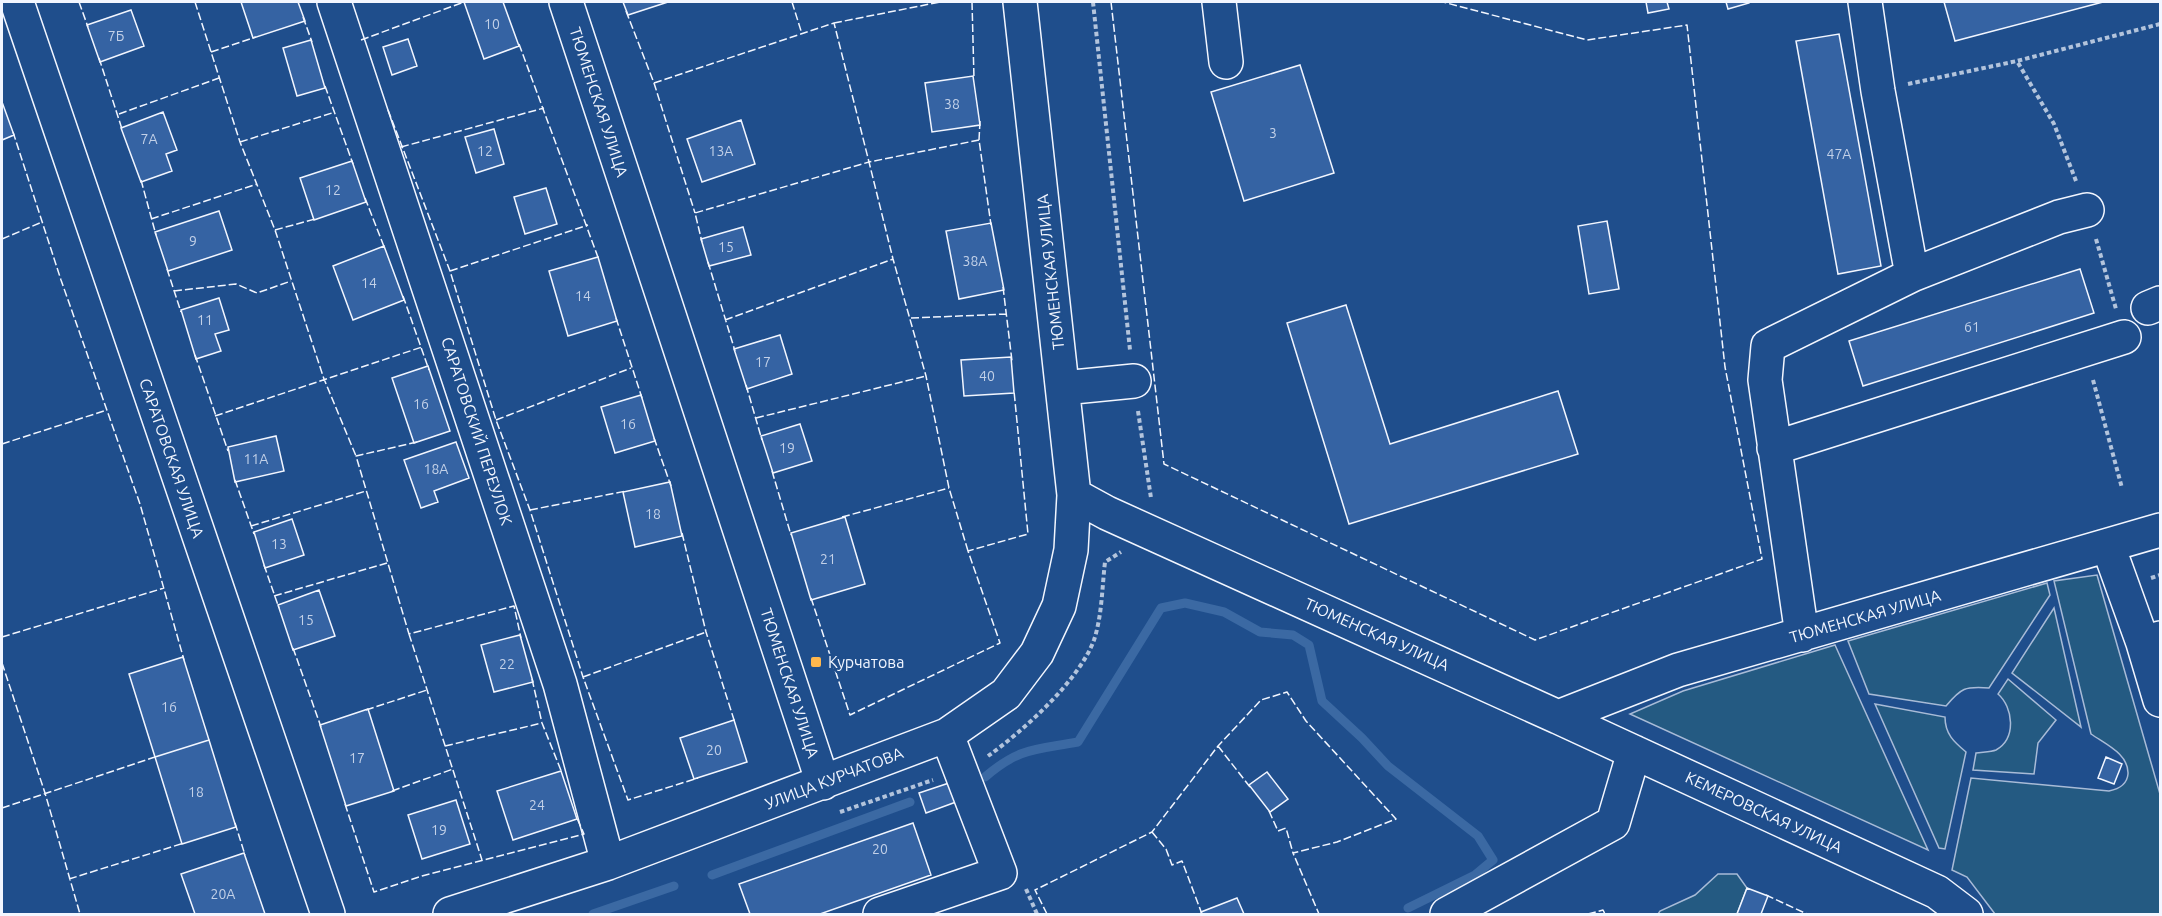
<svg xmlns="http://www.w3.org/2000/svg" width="2162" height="916" viewBox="0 0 2162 916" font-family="Ubuntu,sans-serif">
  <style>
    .green { fill: #245a82; stroke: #a8bbd7; stroke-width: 1.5 }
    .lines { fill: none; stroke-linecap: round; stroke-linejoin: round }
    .stream { stroke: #3b69a3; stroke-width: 9 }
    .building { fill: #3563a3; stroke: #f2f6ff; stroke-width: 1.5 }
    .minor-casing { stroke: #f2f6ff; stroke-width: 36 }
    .path { stroke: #b3c4dc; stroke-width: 4; stroke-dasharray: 4.5 3; stroke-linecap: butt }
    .minor { stroke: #1f4e8c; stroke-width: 33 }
    .fence { stroke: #f2f6ff; stroke-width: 1.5; stroke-dasharray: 8 3; stroke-linecap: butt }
    .poi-dot { fill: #ffb74d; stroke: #1f4e8c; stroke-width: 2 }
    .labels { text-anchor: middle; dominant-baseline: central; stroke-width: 4.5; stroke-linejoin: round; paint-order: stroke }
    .number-label { font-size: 14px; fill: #c3d1e8 }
    .street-label { font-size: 16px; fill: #f2f6ff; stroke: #1f4e8c }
    .poi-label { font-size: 16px; fill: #f2f6ff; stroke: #1f4e8c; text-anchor: start }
  </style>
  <rect width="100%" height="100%" fill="#1f4e8c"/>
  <!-- green -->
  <path class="green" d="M2097 575 2160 794V914H1995L1967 877 1952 870 1971 778 2109 791C2119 789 2127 785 2128 774 2129 754 2105 744 2091 734L2054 581Z
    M2047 583 2050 595 1989 688C1965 686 1961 688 1946 706L1869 694 1848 641Z
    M2054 608 2081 727 2012 673Z
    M1835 645 1928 850 1630 714 1683 691Z
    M2008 679 2056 720 2038 743 2034 774 1973 770 1976 753C1982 752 1991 752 1996 750 2017 738 2013 707 1998 694Z
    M1875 704 1945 717C1945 734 1954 742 1966 752L1945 849 1939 848Z
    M1718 874H1737L1747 888 1737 914H1658L1660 911 1695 895Z"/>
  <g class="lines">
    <!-- stream -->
    <path class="stream" d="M985 777C1020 747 1035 750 1078 742L1161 608 1185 603 1224 612 1260 632 1293 635 1309 645 1322 701 1362 738 1388 766 1478 836 1493 860 1475 875 1408 908
      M712 875 910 802
      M593 914 674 886"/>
  </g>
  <!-- building -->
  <path class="building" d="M241 2H298L305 21 253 38Z
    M464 2H503L519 46 484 59Z
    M623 2H668L628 15Z
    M1646 2H1667L1669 9 1648 13Z
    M1726 2H1749V3L1728 9Z
    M1944 2H2103L1955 41Z
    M131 10 144 46 100 62 87 25Z
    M1839 34 1881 266 1838 274 1796 41Z
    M408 39 417 66 392 75 383 47Z
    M311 40 325 88 297 96 283 48Z
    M1300 65 1334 173 1244 201 1211 92Z
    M973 76 980 125 932 132 925 83Z
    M2 102 14 135 2 140Z
    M163 112 177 150 166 154 172 171 141 182 121 128Z
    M741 120 755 164 702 182 687 139Z
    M494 129 504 164 476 173 465 137Z
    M352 161 366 202 314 220 300 178Z
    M546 188 557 224 525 234 514 197Z
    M219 211 232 250 168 271 155 232Z
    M1607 221 1619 289 1589 294 1578 226Z
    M991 223 1004 290 959 299 946 231Z
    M743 227 751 255 709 266 701 239Z
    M384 246 404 300 353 320 333 266Z
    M598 257 617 321 568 336 549 271Z
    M2080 269 2094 313 1863 386 1849 341Z
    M219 298 229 330 215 334 221 351 196 359 181 310Z
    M1346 305 1390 444 1558 391 1578 454 1349 524 1287 323Z
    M780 335 792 374 747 389 734 349Z
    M1011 357 1014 393 964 396 961 360Z
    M428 366 450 431 414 443 392 378Z
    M641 395 655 441 615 453 601 407Z
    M800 424 812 461 773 473 761 436Z
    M276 436 284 471 235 482 228 447Z
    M456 442 469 478 434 491 438 502 421 508 404 460Z
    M670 482 682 536 635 547 623 492Z
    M845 517 865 584 811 600 791 533Z
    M292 519 304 555 265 568 254 532Z
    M319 590 335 636 293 650 278 605Z
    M520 635 533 682 494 692 481 645Z
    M183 657 209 740 155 757 129 674Z
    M368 709 394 791 346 806 320 725Z
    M734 720 747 762 694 779 680 738Z
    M209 740 236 827 182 844 155 757Z
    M2106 757 2122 764 2114 784 2098 778Z
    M561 771 577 819 513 840 497 791Z
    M1267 772 1288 799 1270 812 1249 785Z
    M949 783 956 802 926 813 919 793Z
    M456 800 470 844 422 859 408 815Z
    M913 823 931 875 820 914H750L739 884Z
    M244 853 265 914H195L181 874Z
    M1747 888 1768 896 1761 914H1737Z
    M1237 898 1244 914H1202L1201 912Z"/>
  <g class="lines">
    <!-- minor casing -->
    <g class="minor-casing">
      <path id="minor" d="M17 2 328 914
        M334 2 560 684 608 863
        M566 2 823 783
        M1219 2 1226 62
        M1912 275 2059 217 2087 210
        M2148 308 2160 303
        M1063 388 1134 381
        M1774 448 2124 337
        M1074 495 1107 513 1558 717 1678 670 2160 530
        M2108 546 2143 643 2160 638
        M1802 635 1765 380 1768 346 1912 275 1878 91 1865 2
        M2143 643 2160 700
        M1558 717 1937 892 1966 914
        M450 914 608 863 947 735 1006 694 1037 653 1059 606 1071 550 1074 495 1020 2
        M880 914 1000 873 947 735
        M1447 914 1613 823 1634 752"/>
    </g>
    <!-- path -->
    <path class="path" d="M1093 2 1130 350
      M1908 84 2017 61
      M2076 181 2054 124 2017 61 2160 24
      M2096 239 2116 309
      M2093 380 2122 488
      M1138 411 1151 498
      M2151 578 2160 575
      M988 756C1023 731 1079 681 1094 640 1102 616 1102 588 1105 562L1121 552
      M840 812 933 780
      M1026 889 1037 914"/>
    <!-- minor -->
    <use href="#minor" class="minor"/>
    <!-- fence -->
    <path class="fence" d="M79 2 88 27
      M195 2 240 142 275 230 324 379 356 456
      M792 2 802 34
      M972 2 974 79
      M1111 2 1164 464 1535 640 1762 559 1725 367 1687 25 1587 40 1443 2
      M626 11 654 83 695 213
      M303 17 312 42
      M834 23 940 2
      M361 40 464 2
      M519 44 599 260
      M211 52 256 37
      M99 58 122 129
      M654 83 834 23 869 162 695 213 702 242
      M325 86 353 164
      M388 110 450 271 496 420 530 510 583 677 628 800 698 778
      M119 114 219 78
      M980 121 979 140 991 225
      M13 132 61 280 140 504 184 660
      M240 142 332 113
      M401 147 544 108
      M141 180 156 235
      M365 198 385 249
      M151 219 257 184
      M275 230 315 219
      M2 239 42 222
      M708 262 735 351
      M167 269 181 312
      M450 271 588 225
      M1003 287 1012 361
      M174 291 236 284 257 293 291 281
      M403 296 429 370
      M616 318 642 398
      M911 318 1007 314
      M725 320 893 259
      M195 355 228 451
      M746 385 762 440
      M215 416 422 347
      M756 418 926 376
      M496 420 631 368
      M654 438 671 486
      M417 442 356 456 409 634 514 606 521 638
      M2 444 107 410
      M772 471 791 535
      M235 480 254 534
      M530 510 626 491
      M842 517 949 488
      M251 526 366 491
      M682 533 706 632 735 723
      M968 551 949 488 926 376 893 259 869 162 979 140
      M264 565 279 608
      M274 596 387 563
      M811 598 850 715 1000 643 968 551 1028 534 1014 391
      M409 634 482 860
      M2 637 164 588
      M293 648 321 727
      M2 663 45 793 80 914
      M583 677 706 632
      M532 679 542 723 562 773
      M366 710 427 690
      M445 746 542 723
      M1218 746 1250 787
      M392 791 453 769
      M345 804 374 892 422 876 584 834 576 816
      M2 808 158 756
      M1269 811 1278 831 1286 828 1293 853
      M235 823 245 855
      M1152 832 1166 849 1172 865 1182 861 1202 914
      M69 879 184 843
      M1766 895 1807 914
      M1047 914 1035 890 1152 832 1218 746 1261 700 1287 692 1306 721 1396 819 1337 842 1293 853 1319 914
      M1588 914 1603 910 1605 914"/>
  </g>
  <!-- markers -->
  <rect class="poi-dot" x="810" y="656" width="12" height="12" rx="3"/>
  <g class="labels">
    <!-- number labels -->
    <g class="number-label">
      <text x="492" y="24">10</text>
      <text x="116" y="36">7Б</text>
      <text x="952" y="104">38</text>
      <text x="1273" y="133">3</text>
      <text x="149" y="139">7А</text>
      <text x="485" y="151">12</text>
      <text x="721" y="151">13А</text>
      <text x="1839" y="154">47А</text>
      <text x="333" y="190">12</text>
      <text x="193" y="241">9</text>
      <text x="726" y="247">15</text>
      <text x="975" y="261">38А</text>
      <text x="369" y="283">14</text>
      <text x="583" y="296">14</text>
      <text x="205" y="320">11</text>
      <text x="1972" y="327">61</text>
      <text x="763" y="362">17</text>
      <text x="987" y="376">40</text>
      <text x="421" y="404">16</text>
      <text x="628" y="424">16</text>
      <text x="787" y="448">19</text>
      <text x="256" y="459">11А</text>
      <text x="436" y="469">18А</text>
      <text x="653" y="514">18</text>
      <text x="279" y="544">13</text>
      <text x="828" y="559">21</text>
      <text x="306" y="620">15</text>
      <text x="507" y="664">22</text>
      <text x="169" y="707">16</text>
      <text x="714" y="750">20</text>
      <text x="357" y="758">17</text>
      <text x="196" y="792">18</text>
      <text x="537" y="805">24</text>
      <text x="439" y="830">19</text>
      <text x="880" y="849">20</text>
      <text x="223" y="894">20А</text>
    </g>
    <!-- street labels -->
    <g class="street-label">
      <text transform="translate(599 102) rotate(72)">ТЮМЕНСКАЯ УЛИЦА</text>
      <text transform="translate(1050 272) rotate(-96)">ТЮМЕНСКАЯ УЛИЦА</text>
      <text transform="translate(477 431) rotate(72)">САРАТОВСКИЙ ПЕРЕУЛОК</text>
      <text transform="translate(172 458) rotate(71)">САРАТОВСКАЯ УЛИЦА</text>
      <text transform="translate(1865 616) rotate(-16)">ТЮМЕНСКАЯ УЛИЦА</text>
      <text transform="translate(1377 634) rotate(24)">ТЮМЕНСКАЯ УЛИЦА</text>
      <text transform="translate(790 683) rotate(72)">ТЮМЕНСКАЯ УЛИЦА</text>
      <text transform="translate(834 778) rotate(-21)">УЛИЦА КУРЧАТОВА</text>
      <text transform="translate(1764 812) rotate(25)">КЕМЕРОВСКАЯ УЛИЦА</text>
    </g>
    <!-- poi labels -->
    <g class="poi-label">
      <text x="828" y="662">Курчатова</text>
    </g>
  </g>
  <!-- border -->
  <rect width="2162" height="916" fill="none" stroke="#f2f6ff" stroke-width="6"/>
</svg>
